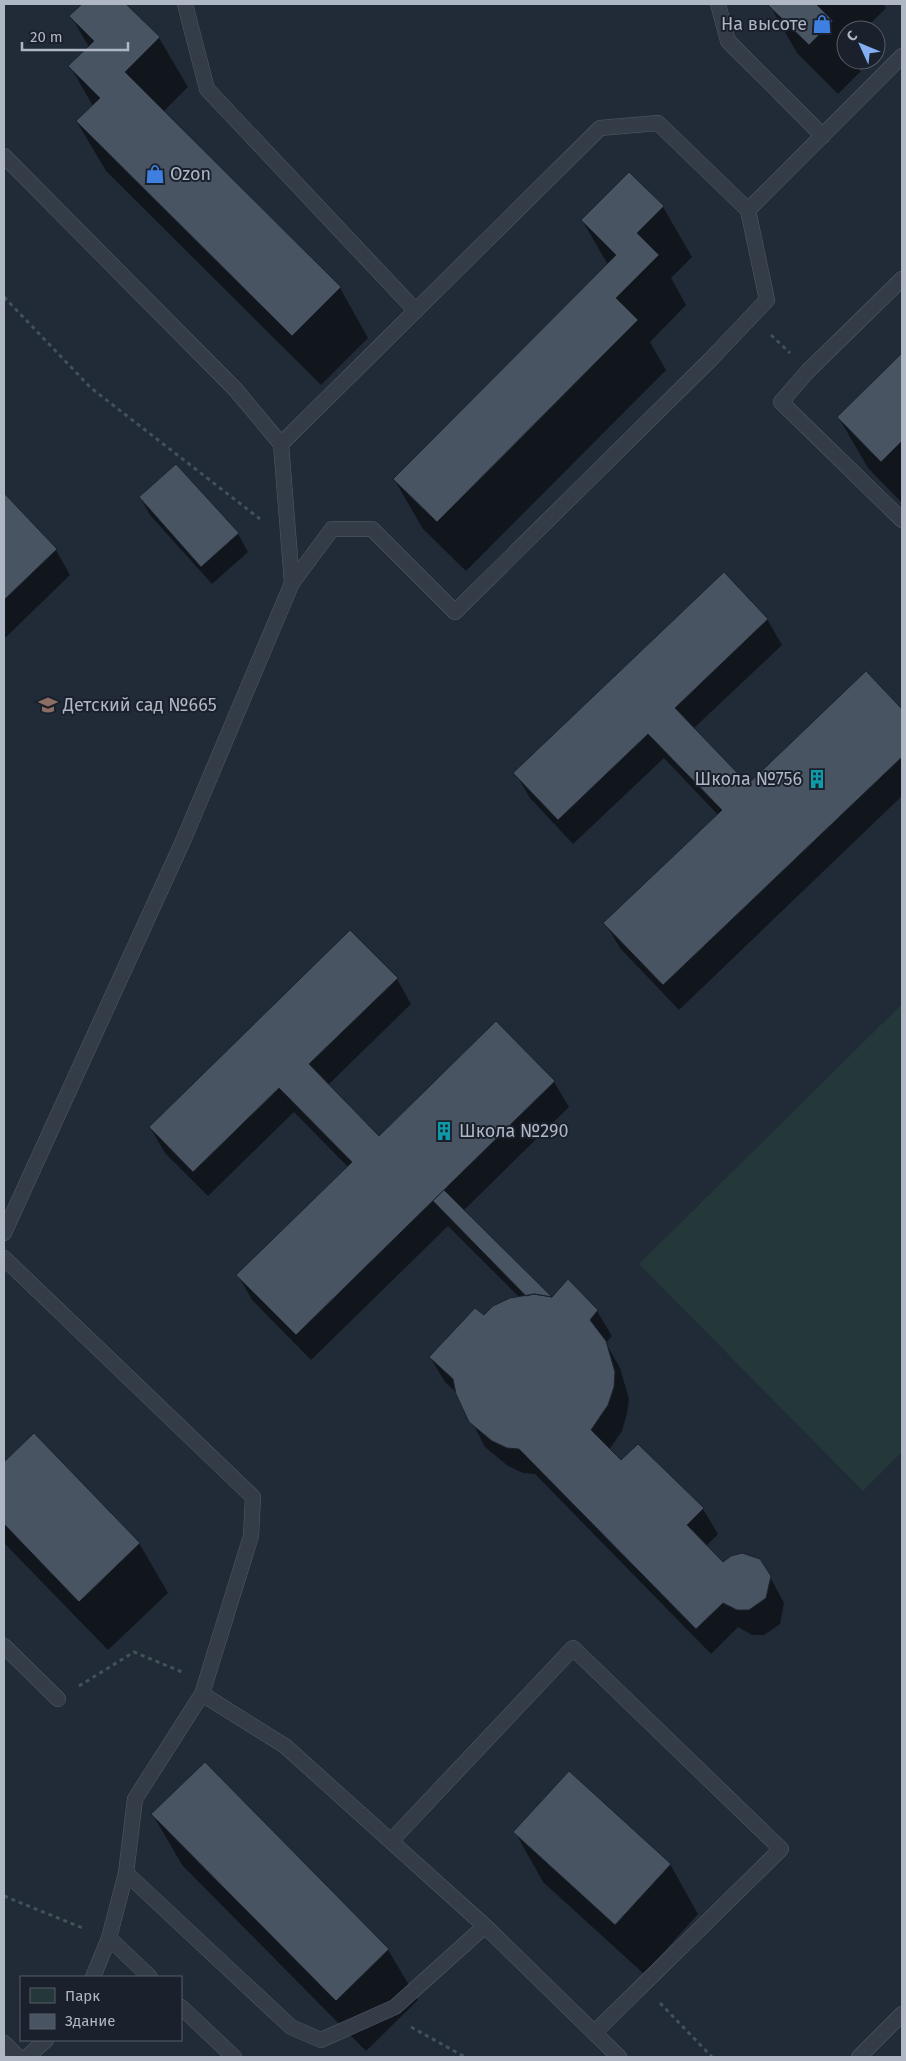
<svg xmlns="http://www.w3.org/2000/svg" width="906" height="2061" viewBox="0 0 906 2061" font-family="'Fira Sans',sans-serif">
  <style>
    .green { fill: #243739 }
    .shadow { fill: #0007 }
    .building { fill: #495463; stroke: #1c232e }
    .lines { fill: none; stroke-linecap: round; stroke-linejoin: round }
    .service-casing { stroke: #525a65; stroke-width: 16 }
    .path { stroke: #405355; stroke-width: 3; stroke-dasharray: 4 4; stroke-linecap: butt }
    .service { stroke: #343c47; stroke-width: 15 }
    .labels { text-anchor: middle; dominant-baseline: central; stroke-width: 4; stroke-linejoin: round; paint-order: stroke }
    .poi-label { font-size: 18px; fill: #afb7c4; stroke: #1a212c; text-anchor: start }
  </style>
  <rect width="100%" height="100%" fill="#212a37"/>
  <!-- green -->
  <path class="green" d="M902 1004V1452L863 1491 639 1264Z"/>
  <!-- shadow -->
  <path class="shadow" d="M84 4H125L159 38 188 87 163 112 340 288 368 338 321 385 106 171 77 122 93 106 70 66 89 47 71 16Z
    M769 4H883L886 8 864 30H846V60H854L861 71 838 94 797 53Z
    M629 173 663 207 692 257 671 278 686 305 650 342 666 370 466 571 423 529 394 479 608 265 582 220Z
    M902 355V503L868 468 839 418Z
    M176 465 238 534 248 552 212 584 150 515 140 497Z
    M4 495 56 550 70 575 4 639Z
    M767 619 782 645 693 729 748 786 866 673 902 711V796L679 1010 620 948 605 923 718 815 664 758 573 844 530 798 515 773Z
    M397 979 411 1004 328 1085 379 1138 496 1023 554 1082 569 1107 463 1211 552 1299 597 1311 612 1336 606 1343 620 1368 629 1399 627 1413 622 1431 609 1450 621 1461 638 1445 703 1509 718 1534 706 1546 723 1563 770 1577 784 1603 780 1624 764 1635H752L738 1627 711 1654 535 1474 523 1473 508 1466 485 1447 457 1393 445 1382 430 1357 484 1316 520 1298 448 1226 311 1360 252 1300 238 1275 348 1167 294 1112 208 1196 165 1153 150 1127Z
    M34 1435 139 1543 168 1593 108 1650 4 1543V1464Z
    M204 1764 388 1950 418 2000 366 2051 182 1865 153 1815Z
    M515 1832 670 1864 698 1914 644 1974 543 1882Z"/>
  <!-- building -->
  <path class="building" d="M82 4H126L160 37 125 72 341 287 292 336 76 121 100 98 68 66 94 41 69 16Z
    M767 4H816L833 21 809 45Z
    M629 172 664 206 637 233 659 255 616 298 638 320 437 522 393 479 616 255 581 220Z
    M902 353V441L881 462 837 417Z
    M176 464 239 533 201 567 139 497Z
    M4 493 57 549 4 600Z
    M724 572 768 619 675 708 748 784 866 671 902 709V757L663 985 603 923 722 810 648 734 558 820 513 773Z
    M350 930 398 978 309 1064 379 1136 496 1021 555 1081 296 1335 236 1275 352 1162 279 1088 193 1172 149 1127Z
    M444 1190 552 1297 534 1294 526 1296 433 1201Z
    M568 1279 598 1310 590 1320 606 1341 615 1372 614 1387 608 1405 591 1430 621 1460 638 1444 704 1508 687 1525 723 1562 731 1556 742 1553 760 1559 771 1576 766 1598 749 1610H737L723 1603 696 1629 519 1449 507 1448 492 1441 469 1422 456 1394 453 1379 429 1357 475 1308 484 1315 493 1306 510 1298 534 1294 552 1297Z
    M34 1433 140 1543 79 1602 4 1524V1462Z
    M205 1762 389 1949 336 2001 151 1814Z
    M569 1771 671 1864 615 1925 513 1832Z"/>
  <g class="lines">
    <!-- service casing -->
    <g class="service-casing">
      <path id="service" d="M185 4 207 89 416 311
        M718 4 728 41 823 136
        M4 156 235 389 281 444
        M902 279 808 371 781 402 902 520
        M292 583 332 529H372L455 612 711 359 767 300 748 210
        M4 1233 183 841 292 583 281 444 600 128 658 123 748 210 902 56
        M4 1258 253 1497 251 1536 202 1694 135 1799 126 1873 109 1938
        M4 1646 58 1699
        M391 1841 573 1648 781 1849 594 2033
        M126 1873 291 2027 321 2040 395 2007 485 1926 285 1746 202 1694
        M485 1926 619 2057
        M93 1977 109 1938 150 1977
        M181 2007 234 2057
        M4 2043 18 2057
        M27 2057 46 2040
        M859 2057 902 2014"/>
    </g>
    <!-- path -->
    <path class="path" d="M4 297 91 388 260 519
      M771 335 790 353
      M79 1686 134 1652 182 1672
      M4 1896 85 1929
      M660 2003 712 2057
      M411 2027 465 2057"/>
    <!-- service -->
    <use href="#service" class="service"/>
  </g>
  <!-- icons -->
  <defs>
    <g id="shop-bare" transform="scale(1.5)"><path d="M-5-2.5h2.3a2.7 3.5 0 0 1 5.4 0H5L5.5 6h-11ZM-1.5-2.5h3a1.5 2.3 0 0 0-3 0Z" fill="#3f7fe0" stroke="#1a212c" stroke-width="2.5" paint-order="stroke"/></g>
    <g id="school-bare" transform="scale(1.5)"><path d="M0-5L7-2L0 1L-7-2ZM-4 1L0 2.5L4 1V4Q0 6-4 4Z" fill="#8d6e63" stroke="#1a212c" stroke-width="2.5" paint-order="stroke"/></g>
    <g id="building-bare" transform="scale(1.5)"><path d="M-4-6H4V6H1V3H-1V6H-4ZM-2.5-4.3h1.7v1.8h-1.7ZM.8-4.3h1.7v1.8H.8ZM-2.5-1h1.7V.8h-1.7ZM.8-1h1.7V.8H.8Z" fill="#0f9aa8" stroke="#1a212c" stroke-width="2.5" paint-order="stroke"/></g>
  </defs>
  <g fill-rule="evenodd">
    <use href="#shop-bare" x="822" y="24"/>
    <use href="#shop-bare" x="155" y="174"/>
    <use href="#school-bare" x="48" y="705"/>
    <use href="#building-bare" x="817" y="779"/>
    <use href="#building-bare" x="444" y="1131"/>
  </g>
  <g class="labels">
    <!-- poi labels -->
    <g class="poi-label">
      <text x="807" y="24" text-anchor="end">На высоте</text>
      <text x="170" y="174">Ozon</text>
      <text x="63" y="705">Детский сад №665</text>
      <text x="802" y="779" text-anchor="end">Школа №756</text>
      <text x="459" y="1131">Школа №290</text>
    </g>
  </g>
  <!-- border -->
  <rect width="906" height="2061" fill="none" stroke="#afb7c4" stroke-width="10"/>
  <!-- legend -->
  <rect x="20" y="1976" width="162" height="65" fill="#1a212c" stroke="#565d69"/>
  <rect x="30" y="1988" width="25" height="15" fill="#243739" stroke="#565d69"/>
  <text x="65" y="2001" font-size="15" fill="#afb7c4">Парк</text>
  <rect x="30" y="2014" width="25" height="15" fill="#495463" stroke="#565d69"/>
  <text x="65" y="2026" font-size="15" fill="#afb7c4">Здание</text>
  <!-- north arrow -->
  <g transform="translate(861 45) rotate(314)"><circle r="24" fill="#1a212c" stroke="#565d69"/>
  <path d="M0-4L9 19L0 12L-9 19Z" fill="#84b0f3"/>
  <text y="-8" font-size="14" font-weight="bold" text-anchor="middle" fill="#afb7c4">С</text>
  </g>
  <!-- scale -->
  <path d="M22 42v8h106v-8" fill="none" stroke="#afb7c4" stroke-width="2.5"/>
  <text x="30" y="42" font-size="15" fill="#afb7c4" stroke="#1a212c" stroke-width="4" paint-order="stroke">20 m</text>
</svg>
